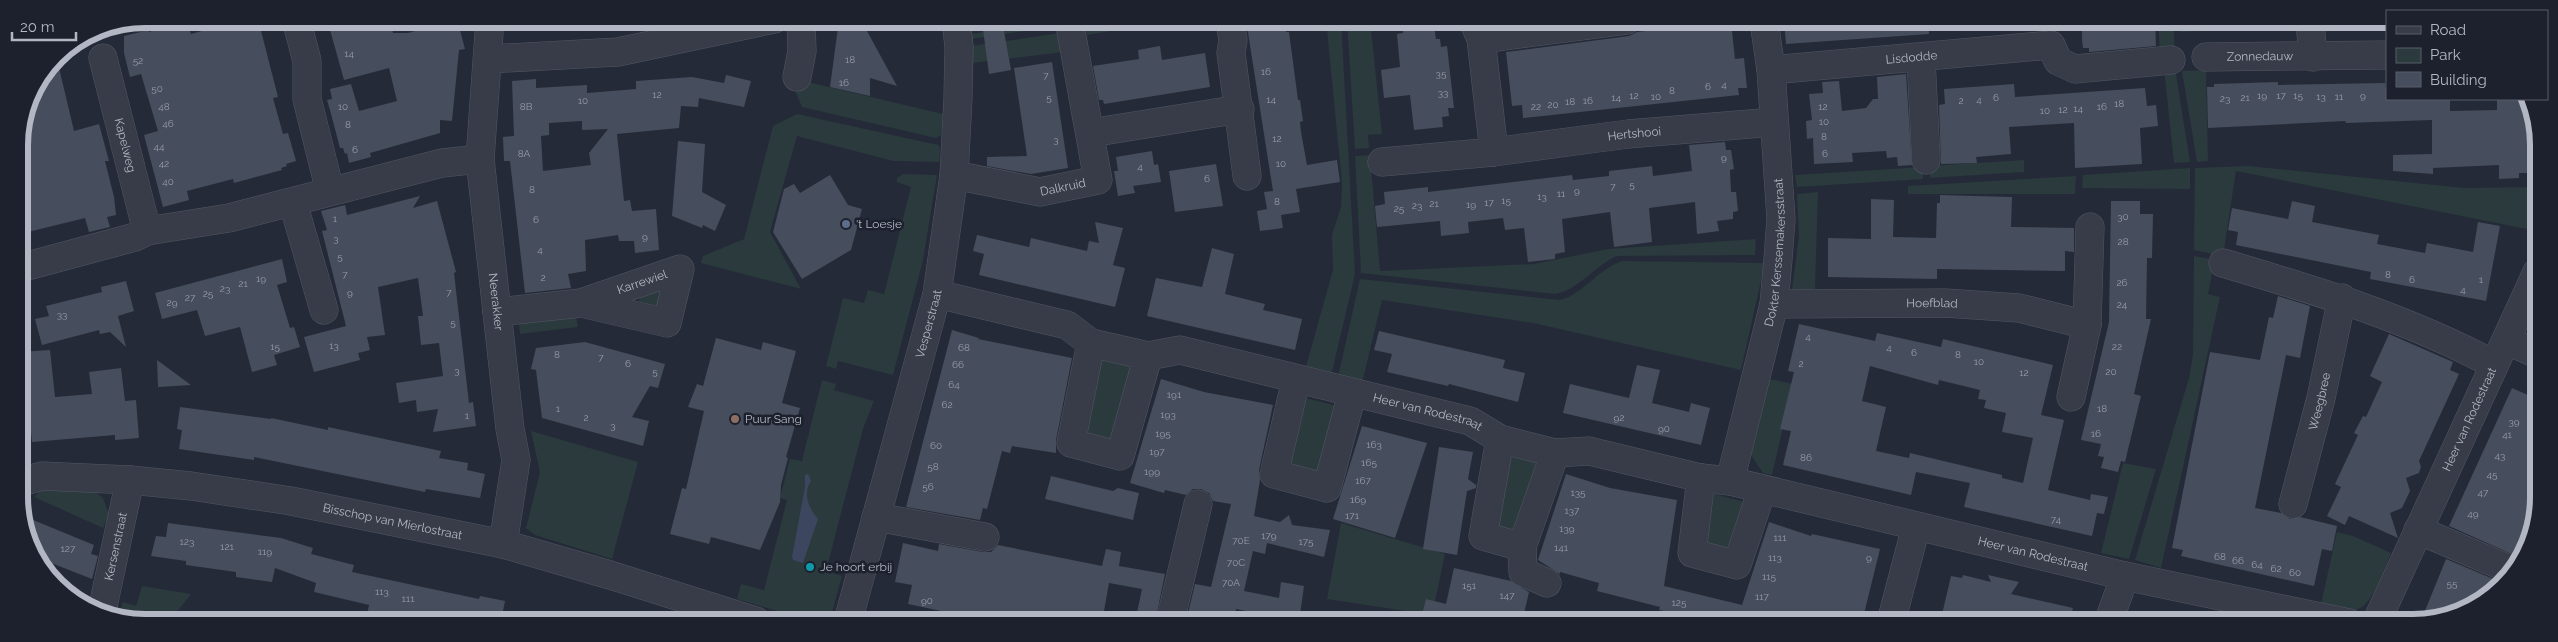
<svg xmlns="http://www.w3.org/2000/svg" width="2558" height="642" viewBox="0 0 2558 642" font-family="Raleway,sans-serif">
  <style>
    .green { fill: #2a3a3d }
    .water { fill: #3c465f }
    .building { fill: #464d5c; fill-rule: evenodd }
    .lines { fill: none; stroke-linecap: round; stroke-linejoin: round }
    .minor-casing { stroke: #535763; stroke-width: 29 }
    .minor { stroke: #383c48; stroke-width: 28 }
    .service-dot { fill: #5c6f8a; stroke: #1d212d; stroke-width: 2 }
    .education-dot { fill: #8d6e63; stroke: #1d212d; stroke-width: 2 }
    .culture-dot { fill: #0f9aa8; stroke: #1d212d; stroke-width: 2 }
    .labels { text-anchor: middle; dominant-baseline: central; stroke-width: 5; stroke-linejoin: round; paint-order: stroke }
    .number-label { font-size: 10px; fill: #989caa }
    .street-label { font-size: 12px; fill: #b3b7c4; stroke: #1d212d }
    .poi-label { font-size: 12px; fill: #b3b7c4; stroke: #1d212d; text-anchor: start }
    .rim { fill: none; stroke: #b3b7c4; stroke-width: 6 }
  </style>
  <rect width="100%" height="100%" fill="#242a38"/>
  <!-- green -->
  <path class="green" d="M145 19H183L68 47 97 28Z
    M1058 20 1059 26 971 39V34Z
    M1101 20H1176L1087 35 1086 30Z
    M1326 20H1341L1355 274 1332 372 1306 366 1333 270 1332 235 1341 207 1342 183Z
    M1347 20H1370L1382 134 1368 135 1369 148 1355 149Z
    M2158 21H2173L2175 51 2160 52Z
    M2180 21H2195L2196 31 2181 32Z
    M1060 33 1063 52 972 63 971 46Z
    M2175 68 2190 162 2174 163 2164 69Z
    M2206 70 2208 161 2197 162 2182 71Z
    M799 80 943 114 941 135 936 138 802 107 796 93Z
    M797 114 938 145 940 148 939 162 893 161 797 136 770 232 801 289 701 263 703 256 744 239 773 126Z
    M1370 155 1380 271 1534 264 1608 249 1756 239 1755 255 1617 256C1595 265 1579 290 1555 294L1361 273 1355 156Z
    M2024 160V172L1930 178 1929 166Z
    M2249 166 2464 188 2537 187V231L2236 171 2223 256 2194 250 2195 168Z
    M1923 167V179L1797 187 1795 175Z
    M2190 168V189L2082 188 2083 175Z
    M903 174 937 175 923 260 893 375 838 361 836 369 826 366 843 298 864 303 868 290 884 294 911 187 897 182V178Z
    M2076 176 2075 194H1908V186Z
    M1818 192 1815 289 1792 290 1799 236 1797 194Z
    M2194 256 2215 260 2208 294 2220 297 2161 568 2135 560 2189 378 2193 354Z
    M1623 261 1765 263 1741 370 1533 323 1382 300 1362 383 1338 377 1360 279 1560 300C1584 294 1598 268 1623 261Z
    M661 289 665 294 659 309 638 303 641 295Z
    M576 317 578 327 520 334 519 324Z
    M1096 354 1140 364 1115 449 1078 438Z
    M1769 379 1793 384 1772 475 1763 473 1751 455Z
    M822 380 836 384 834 390 874 401 863 429 826 571 842 576 831 616 827 621H811L737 599 741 584 764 590 787 500 780 498 790 459 802 461Z
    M1298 396 1341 407 1324 481 1281 470Z
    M531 431 638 462 612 559 535 535 526 528 540 472Z
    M1507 447 1543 458 1518 539 1490 531Z
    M2123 463 2156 469 2129 559 2101 553Z
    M41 490H93L103 498 109 514 103 528 34 497Z
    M1705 492 1749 503 1732 551 1701 544Z
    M1341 523 1445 554 1432 615 1327 599Z
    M2337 532 2353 536 2391 553C2384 568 2372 608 2355 610 2344 612 2331 606 2321 604Z
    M142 586 191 594 170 621 117 619 123 602 136 606Z"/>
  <!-- water -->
  <path class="water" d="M808 474 811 481C802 494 809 508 818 519L803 563 793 560 792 557 805 487V475Z"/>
  <!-- building -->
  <path class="building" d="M233 19H258L278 97 273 98 283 134 288 133 296 161 286 164 287 166 281 168 282 170 234 183 233 179 187 191 189 200 163 207 144 135 158 131 141 74 130 77 124 53V36L149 30V32L186 20 191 34 234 22Z
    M327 19H389L393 33H408L430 27 428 19H457L465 49 459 50 452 121 440 120V133L370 153 371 157 349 163 347 153 345 154 343 148H340L330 110 327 100 332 99 330 89 351 84 359 111 397 101 389 68 344 80Z
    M839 20H861L897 86 870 78V96L830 87Z
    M1002 20 1011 70 989 74 982 22Z
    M1246 20H1284L1286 32H1289L1298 100H1300L1303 121 1300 122 1301 132 1307 165 1337 160 1340 182 1296 189 1300 212 1281 215 1283 228 1260 231 1257 211 1267 209 1264 192 1273 191Z
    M1404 20H1433L1436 39H1440L1441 47 1447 46 1454 108H1448L1449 116 1442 117 1443 127 1414 130 1410 95 1384 98 1381 70 1400 67 1397 34 1403 33Z
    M1784 21H1928L1929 34 1786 44Z
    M2087 21H2155L2156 46 2089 52V48H2083L2082 39V30L2088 29Z
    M1731 22 1735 59 1744 58 1747 88H1738L1739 95 1523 118 1522 105 1512 106 1506 52 1629 36 1637 32Z
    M1160 46 1162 60 1205 53 1210 87 1104 104 1103 100H1099L1093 66 1139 59 1138 50Z
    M56 55 74 131 99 124 109 161H105L114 197 116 215 107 217 110 227 89 232 85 218 20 234 19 137 28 96Z
    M1052 62 1068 168 1031 174 987 166V157L1027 156 1014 68Z
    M1906 74 1912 165 1898 166 1897 157 1887 158 1886 151 1852 153 1853 162 1814 164 1813 138 1807 139 1806 121 1812 120 1809 94 1823 93 1822 82 1839 81 1842 111 1866 108 1873 99H1878L1877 77Z
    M726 75 751 81 744 107 699 98 698 107 681 106 679 128 617 134 624 201 630 200 632 211 656 209 659 250 635 253 634 241H619L618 235 585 240 586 271 568 274 571 288 525 293 510 161H504L503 137 514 136 512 81 536 79V88L587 85V93L636 89V81L692 77 724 83ZM582 121V130L608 129 589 153 591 165 543 171 541 136 549 135V123Z
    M2278 82V85L2385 83 2387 99H2450V111L2497 110V99H2525L2536 119 2537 173H2519V178L2499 179V165L2433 168V174L2393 171V155L2432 154V120L2346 123 2345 121 2208 128 2207 87H2214V84Z
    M2014 84 2015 97 2145 88 2147 106 2156 105 2158 126 2140 128 2142 164 2075 168 2074 123 2009 127 2011 154 1976 157 1977 163 1941 164 1939 105 1945 104 1944 89Z
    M678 141 705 144 702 192 726 205 715 231 703 225 702 228 672 216Z
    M1725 142 1726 150H1731L1734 169 1730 170 1731 192H1736L1738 211 1733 212V219L1717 221 1719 231 1697 234 1695 202 1649 208 1652 242 1614 247 1610 212 1562 219 1565 252 1555 254V259L1528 262 1524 228 1505 230 1503 218 1468 222 1469 233 1441 236 1440 221 1377 227 1375 206 1385 204 1384 192 1428 187V192L1572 175 1573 180 1609 176V171L1652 166 1653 176 1692 171 1689 145Z
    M1152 151 1154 165 1158 164 1161 182 1133 186 1135 193 1118 196 1114 171H1118L1116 157Z
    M1216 164 1223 206 1175 212 1169 171Z
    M830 175 848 205 862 209 851 250 802 279 773 232 784 189 794 184 800 193Z
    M1940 195 2012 197 2011 227 2074 228V252L2065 251V271L1937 269V279L1828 277V238L1871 239V199L1894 200 1893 237 1936 238 1937 203H1940Z
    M420 196 413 208 437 201 456 272 454 273 469 403 473 402 476 426 433 432 438 409 417 412 416 400 399 403 396 383 443 376 439 343 421 345 418 316H423L418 278 378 287 385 335 367 337 370 350 358 353 360 360 314 372 304 337 346 326 322 231 327 230 321 211 345 205 347 215Z
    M2111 201H2140V214H2153L2152 258H2147L2146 319H2151L2134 394 2141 396 2125 462 2121 461 2118 472 2101 468 2104 457 2098 456 2101 444 2081 440 2109 322Z
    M2292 201 2315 206 2312 222 2379 235 2377 244 2425 253 2427 243 2473 252 2478 222 2500 226 2486 301 2370 279 2371 272 2236 245 2238 232 2228 230 2232 208 2288 219Z
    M1095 222 1123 228 1113 265 1125 268 1115 307 979 275 984 254 973 251 977 235 1029 247 1031 238 1087 251 1089 241 1099 243Z
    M1212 248 1234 254 1225 294 1265 304 1263 310 1302 319 1295 350 1147 316 1156 278 1202 287Z
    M282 259 287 282 277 285 290 328 294 327 300 347 274 355 277 365 252 372 240 327 205 336 197 310 162 319 155 293Z
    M126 281 134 311 118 316 126 347 110 332 100 334 99 330 42 345 35 319 49 316 46 306 102 292 101 287Z
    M2278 296 2310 306 2300 358 2286 355 2255 508 2281 513 2290 519 2300 517 2337 526 2332 551 2322 549 2314 586 2181 556 2183 550 2172 548 2210 352 2260 360 2269 317 2273 318Z
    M1799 324 1875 341 1877 333 1941 347 1943 339 2053 365 2041 415 2064 420 2048 490 2090 500 2091 494 2108 497 2104 514 2097 513 2092 536 1964 507 1970 483 1916 472 1911 495 1783 465 1791 431 1780 429 1794 372 1788 371ZM1870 366 1938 385 1939 380 1980 390 1978 399 1986 400 1984 408 2006 413 2002 432 2033 438 2023 483 2002 478V475L1910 453 1909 458 1876 451 1886 407 1862 401Z
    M952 330 979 338 978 339 1072 358 1056 440V453L1012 446 1010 453 1002 451 987 509 983 508 980 520 906 507Z
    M1379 331 1505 360 1503 368 1525 373 1518 402 1449 384 1448 386 1387 372 1392 354 1374 350Z
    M2389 334 2453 362 2450 370 2459 374 2419 461 2421 467 2419 473 2406 478 2410 491 2402 508 2390 513 2398 538 2349 516 2345 525 2327 516 2341 487 2335 484 2358 435 2354 433 2363 416 2366 417 2382 382 2370 376Z
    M716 338 761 350 763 342 796 351 782 403 800 408 786 457 788 458 781 485 780 502 760 550 711 537 709 544 670 534 682 488 686 489 704 411 688 407 697 384 703 386Z
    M585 342 665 364 658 388 650 386 632 417 649 421 643 446 542 418 536 370 531 369 536 348Z
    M50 350 55 397 92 394 89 372 121 368 125 401 136 400 139 438 115 440V435L32 442 30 421 21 422 20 352Z
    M157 360 191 385 158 387Z
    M1637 365 1660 370 1652 403 1689 412 1691 403 1710 408 1701 445 1563 413 1570 384 1629 398Z
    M1161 379 1204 392 1273 405 1259 470 1260 480 1254 516 1280 522 1289 515 1292 525 1330 530 1324 557 1267 543 1265 554 1253 551 1244 591 1279 598 1281 582 1304 586 1300 614 1282 611 1280 618 1236 609 1234 622H1186L1195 584 1211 587 1231 504 1213 501 1209 493 1201 489H1193L1186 495 1165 490 1164 493 1130 483Z
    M2512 388 2537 399V522L2530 521 2518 551 2525 554 2523 559 2449 526Z
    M180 407 271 419V418L328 430V427L441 451 439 458 468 463 467 470 485 474 480 498 426 489 425 492 254 457V460L179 449 182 430 177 429Z
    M1362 426 1427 443 1395 538 1333 519Z
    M1439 447 1473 452 1468 479 1476 485V488L1467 491 1457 555 1423 549Z
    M1566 474 1610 488 1677 500 1664 586 1742 605 1769 522 1811 536 1812 534 1880 549 1862 622H1689L1667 618 1669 612 1659 610 1660 607 1597 591 1599 583 1560 572V574L1538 560Z
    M1051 476 1113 491 1118 488 1139 493 1133 520 1045 499Z
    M21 515 94 545 91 554 98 556 92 579 41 559 21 522Z
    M168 523 281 538 313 548 311 554 354 565 352 572 479 599 480 596 505 601 501 621H428L387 613 386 619 367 615 369 605 314 592 316 583 275 568 272 582 236 577V572L186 565V561L151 556 156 536 166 537Z
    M903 543 938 551 939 544 983 552H991L998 545 1102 566 1106 549 1121 552 1119 566 1165 574 1155 622H1135L1142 589 1109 583 1102 622H993L908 604 912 585 895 582Z
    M2446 559 2503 583 2496 592 2461 614 2420 623Z
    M1454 568 1511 581 1529 592 1522 622H1450L1421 619 1426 599 1446 604Z
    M1963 575 1991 582 1988 575 2019 582 2011 594 2073 608 2069 623H1940L1951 576 1962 578Z"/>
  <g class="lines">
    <!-- minor casing -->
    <g class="minor-casing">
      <g id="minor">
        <path d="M296 19 307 61V99L330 191"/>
        <path id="s1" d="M490 19 480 159 510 429 516 460 503 544"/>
        <path d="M1230 20 1233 40 1231 53 1247 176"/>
        <path d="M1473 20 1481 39 1494 152"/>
        <path d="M2310 21 2313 57"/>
        <path d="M1481 39 1627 20"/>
        <path id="s2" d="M2206 57 2387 55"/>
        <path id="s3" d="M103 58 147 231"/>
        <path d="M1921 58 1926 160"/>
        <path d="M488 59 618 52 774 19"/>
        <path id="s4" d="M1771 70 2051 45 2058 61 2075 69 2171 60"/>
        <path d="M797 77 802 51 801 19"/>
        <path d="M1090 133 1240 109"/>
        <path id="s5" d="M1382 162 1494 152 1628 134 1774 122"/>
        <path id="s6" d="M954 175 1040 192 1098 180 1069 20"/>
        <path d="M293 203 324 310"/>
        <path d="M2223 263C2315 290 2407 318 2493 364"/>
        <path d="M20 268 135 237 147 231 229 218 442 163 480 159"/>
        <path id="s7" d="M937 294 1067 325 1091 343 1148 356 1180 350 1470 421 1500 439 1555 453 1589 451 1701 478 1730 481 2125 576 2349 623"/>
        <path id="s8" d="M1774 304 1945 303 2019 308 2087 325"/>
        <path id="s9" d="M497 312 581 303 680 269 667 323 581 303"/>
        <path d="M2506 340 2537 354"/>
        <path d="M1091 343 1071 443 1120 456 1148 356"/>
        <path d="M1296 380 1274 474 1327 488 1352 394"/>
        <path d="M2071 397 2087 325 2090 227"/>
        <path d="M1500 439 1483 536 1522 547 1555 453"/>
        <path d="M1701 478 1692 553 1737 565 1762 490"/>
        <path id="s10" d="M1730 481 1774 304 1778 259 1781 219 1771 70 1764 21"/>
        <path id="s11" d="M21 482 42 476 130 480 191 486 291 501 503 544 610 575 756 621"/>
        <path id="s12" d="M2293 504 2321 398 2342 298"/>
        <path d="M876 517 985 537"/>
        <path d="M2418 530 2514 571"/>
        <path d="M1522 547 1523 572 1547 583"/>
        <path id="s13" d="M102 611 130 480"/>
        <path id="s14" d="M848 621 937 294 954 175 958 98 959 46 956 20"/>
        <path d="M1170 622 1198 504"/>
        <path d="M1891 622 1916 527"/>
        <path d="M2108 623 2125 576"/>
        <path id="s15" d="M2376 623 2537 272"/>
      </g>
    </g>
    <!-- minor -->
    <use href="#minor" class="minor"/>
  </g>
  <!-- markers -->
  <circle class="service-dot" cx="846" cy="224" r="5"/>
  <circle class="education-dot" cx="735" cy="419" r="5"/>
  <circle class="culture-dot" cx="810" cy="567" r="5"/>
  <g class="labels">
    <!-- number labels -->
    <g class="number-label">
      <text x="349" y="53">14</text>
      <text x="850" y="59">18</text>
      <text x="138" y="60">52</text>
      <text x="1266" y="71">16</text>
      <text x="1441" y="73">35</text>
      <text x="1046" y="75">7</text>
      <text x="844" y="82">16</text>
      <text x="1724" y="84">4</text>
      <text x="1708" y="86">6</text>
      <text x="157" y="88">50</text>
      <text x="1672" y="90">8</text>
      <text x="1443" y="92">33</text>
      <text x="657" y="94">12</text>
      <text x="1634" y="95">12</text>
      <text x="2262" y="95">19</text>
      <text x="2281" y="95">17</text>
      <text x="2298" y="95">15</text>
      <text x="2363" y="95">9</text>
      <text x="1656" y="96">10</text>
      <text x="2321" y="96">13</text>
      <text x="2339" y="96">11</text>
      <text x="1049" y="97">5</text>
      <text x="1616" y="97">14</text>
      <text x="1996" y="97">6</text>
      <text x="2245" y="97">21</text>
      <text x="2225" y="98">23</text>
      <text x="1271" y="99">14</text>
      <text x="1979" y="99">4</text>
      <text x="583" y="100">10</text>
      <text x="1588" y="100">16</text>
      <text x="1961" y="100">2</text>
      <text x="1570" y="101">18</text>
      <text x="2119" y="103">18</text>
      <text x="1553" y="104">20</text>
      <text x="164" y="106">48</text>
      <text x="343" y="106">10</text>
      <text x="526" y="106">8B</text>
      <text x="1536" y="106">22</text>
      <text x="1823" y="106">12</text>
      <text x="2102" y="106">16</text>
      <text x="2078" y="108">14</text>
      <text x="2063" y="109">12</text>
      <text x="2045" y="110">10</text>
      <text x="1824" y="121">10</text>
      <text x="168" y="123">46</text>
      <text x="348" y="124">8</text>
      <text x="1824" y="136">8</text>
      <text x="1277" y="138">12</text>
      <text x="1056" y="139">3</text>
      <text x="159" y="146">44</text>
      <text x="355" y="149">6</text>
      <text x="524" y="153">8A</text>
      <text x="1825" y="153">6</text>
      <text x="1724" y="157">9</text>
      <text x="164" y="163">42</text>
      <text x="1281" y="163">10</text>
      <text x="1140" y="166">4</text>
      <text x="1207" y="178">6</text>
      <text x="168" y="181">40</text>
      <text x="1632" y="184">5</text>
      <text x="1613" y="186">7</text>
      <text x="532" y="189">8</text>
      <text x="1577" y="190">9</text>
      <text x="1561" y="193">11</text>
      <text x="1542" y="196">13</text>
      <text x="1506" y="200">15</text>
      <text x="1277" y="201">8</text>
      <text x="1489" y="202">17</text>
      <text x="1434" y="203">21</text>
      <text x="1471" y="204">19</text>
      <text x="1417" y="205">23</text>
      <text x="1399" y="208">25</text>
      <text x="2123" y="216">30</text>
      <text x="335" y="218">1</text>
      <text x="536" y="219">6</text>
      <text x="645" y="236">9</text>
      <text x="336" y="238">3</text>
      <text x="2123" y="241">28</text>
      <text x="540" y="249">4</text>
      <text x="340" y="256">5</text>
      <text x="345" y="274">7</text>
      <text x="2388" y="274">8</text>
      <text x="543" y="277">2</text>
      <text x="261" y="278">19</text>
      <text x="2412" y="279">6</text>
      <text x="2481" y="279">1</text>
      <text x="2122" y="282">26</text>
      <text x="243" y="283">21</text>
      <text x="225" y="288">23</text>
      <text x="2463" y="289">4</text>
      <text x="350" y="292">9</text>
      <text x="449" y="292">7</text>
      <text x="208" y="293">25</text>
      <text x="190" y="297">27</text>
      <text x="172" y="302">29</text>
      <text x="2122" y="304">24</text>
      <text x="62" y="314">33</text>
      <text x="453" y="322">5</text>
      <text x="1808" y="336">4</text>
      <text x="334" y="345">13</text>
      <text x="275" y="346">15</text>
      <text x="2117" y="346">22</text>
      <text x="964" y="347">68</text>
      <text x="1889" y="347">4</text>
      <text x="1914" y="352">6</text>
      <text x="557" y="354">8</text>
      <text x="1958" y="354">8</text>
      <text x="601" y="357">7</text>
      <text x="1979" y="361">10</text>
      <text x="628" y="363">6</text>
      <text x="1801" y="363">2</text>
      <text x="958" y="364">66</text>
      <text x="457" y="370">3</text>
      <text x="655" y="371">5</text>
      <text x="2111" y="371">20</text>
      <text x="2024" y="372">12</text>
      <text x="954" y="384">64</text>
      <text x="1174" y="394">191</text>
      <text x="947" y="404">62</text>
      <text x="558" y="408">1</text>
      <text x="2102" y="408">18</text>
      <text x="1168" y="414">193</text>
      <text x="467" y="415">1</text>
      <text x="586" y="417">2</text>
      <text x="1619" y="417">92</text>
      <text x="2514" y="421">39</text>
      <text x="613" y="425">3</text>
      <text x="1664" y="428">90</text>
      <text x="1163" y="433">195</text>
      <text x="2096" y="433">16</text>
      <text x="2507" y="434">41</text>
      <text x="1374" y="444">163</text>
      <text x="936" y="445">60</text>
      <text x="1157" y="451">197</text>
      <text x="2500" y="455">43</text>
      <text x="1806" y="457">86</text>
      <text x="1369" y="462">165</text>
      <text x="933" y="466">58</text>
      <text x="1152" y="471">199</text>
      <text x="2492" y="474">45</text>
      <text x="1363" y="480">167</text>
      <text x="928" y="486">56</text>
      <text x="1578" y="492">135</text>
      <text x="2483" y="492">47</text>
      <text x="1358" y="499">169</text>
      <text x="1572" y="510">137</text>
      <text x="2473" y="513">49</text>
      <text x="1352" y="515">171</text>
      <text x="2056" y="519">74</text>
      <text x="1567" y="528">139</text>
      <text x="1269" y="535">179</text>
      <text x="1780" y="537">111</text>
      <text x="1241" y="540">70E</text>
      <text x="187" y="541">123</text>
      <text x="1306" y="541">175</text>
      <text x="227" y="546">121</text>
      <text x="1561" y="547">141</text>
      <text x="68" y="548">127</text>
      <text x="265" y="551">119</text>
      <text x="2220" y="556">68</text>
      <text x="1775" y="557">113</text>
      <text x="1869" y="557">9</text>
      <text x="2238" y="560">66</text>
      <text x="1236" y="562">70C</text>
      <text x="2257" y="564">64</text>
      <text x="2276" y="568">62</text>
      <text x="2295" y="572">60</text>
      <text x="1769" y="576">115</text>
      <text x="1231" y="582">70A</text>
      <text x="2452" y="583">55</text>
      <text x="1469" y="585">151</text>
      <text x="382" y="591">113</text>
      <text x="1507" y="595">147</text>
      <text x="1762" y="596">117</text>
      <text x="408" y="598">111</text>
      <text x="927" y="600">90</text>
      <text x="1679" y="602">125</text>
    </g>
    <!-- street labels -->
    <g class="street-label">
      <text stroke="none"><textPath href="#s2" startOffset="54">Zonnedauw</textPath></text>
      <text stroke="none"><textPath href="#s4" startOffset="141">Lisdodde</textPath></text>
      <text stroke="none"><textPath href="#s5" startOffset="254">Hertshooi</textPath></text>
      <text stroke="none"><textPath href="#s3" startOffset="90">Kapelweg</textPath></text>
      <text stroke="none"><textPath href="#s6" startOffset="111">Dalkruid</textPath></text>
      <text stroke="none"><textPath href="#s10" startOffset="234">Dokter Kerssemakersstraat</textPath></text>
      <text stroke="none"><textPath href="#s9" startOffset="149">Karrewiel</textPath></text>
      <text stroke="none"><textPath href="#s1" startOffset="284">Neerakker</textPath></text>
      <text stroke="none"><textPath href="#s8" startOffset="158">Hoefblad</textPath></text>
      <text stroke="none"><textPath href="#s14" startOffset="308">Vesperstraat</textPath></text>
      <text stroke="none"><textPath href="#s12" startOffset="106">Weegbree</textPath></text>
      <text stroke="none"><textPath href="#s7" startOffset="510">Heer van Rodestraat</textPath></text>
      <text stroke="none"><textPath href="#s15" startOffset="224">Heer van Rodestraat</textPath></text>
      <text stroke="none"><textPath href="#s11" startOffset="376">Bisschop van Mierlostraat</textPath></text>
      <text stroke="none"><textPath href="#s13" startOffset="66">Kersenstraat</textPath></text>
      <text stroke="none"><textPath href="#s7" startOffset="1135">Heer van Rodestraat</textPath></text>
    </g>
    <!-- poi labels -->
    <g class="poi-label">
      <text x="856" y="224">'t Loesje</text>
      <text x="745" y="419">Puur Sang</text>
      <text x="820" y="567">Je hoort erbij</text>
    </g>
  </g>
  <!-- crop -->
  <path d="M0 0H2558V642H0ZM145 28H2413A117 117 0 0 1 2530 145V497A117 117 0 0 1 2413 614H145A117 117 0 0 1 28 497V145A117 117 0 0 1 145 28Z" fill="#1d212d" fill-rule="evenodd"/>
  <path class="rim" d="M145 28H2413A117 117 0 0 1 2530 145V497A117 117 0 0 1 2413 614H145A117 117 0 0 1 28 497V145A117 117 0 0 1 145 28Z"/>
  <!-- legend -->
  <rect x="2386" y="10" width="162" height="90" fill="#1d212d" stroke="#595d69"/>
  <rect x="2396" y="26" width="25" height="8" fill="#383c48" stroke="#595d69"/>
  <text x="2430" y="35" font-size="15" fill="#b3b7c4">Road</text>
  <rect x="2396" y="48" width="25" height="15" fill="#2a3a3d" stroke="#595d69"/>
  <text x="2430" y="60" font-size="15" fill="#b3b7c4">Park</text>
  <rect x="2396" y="72" width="25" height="15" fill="#464d5c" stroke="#595d69"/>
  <text x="2430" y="85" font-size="15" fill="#b3b7c4">Building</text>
  <!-- scale -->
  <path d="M12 32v8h64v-8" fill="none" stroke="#b3b7c4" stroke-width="2.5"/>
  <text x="20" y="32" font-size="15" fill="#b3b7c4" stroke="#1d212d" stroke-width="4" paint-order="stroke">20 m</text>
</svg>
